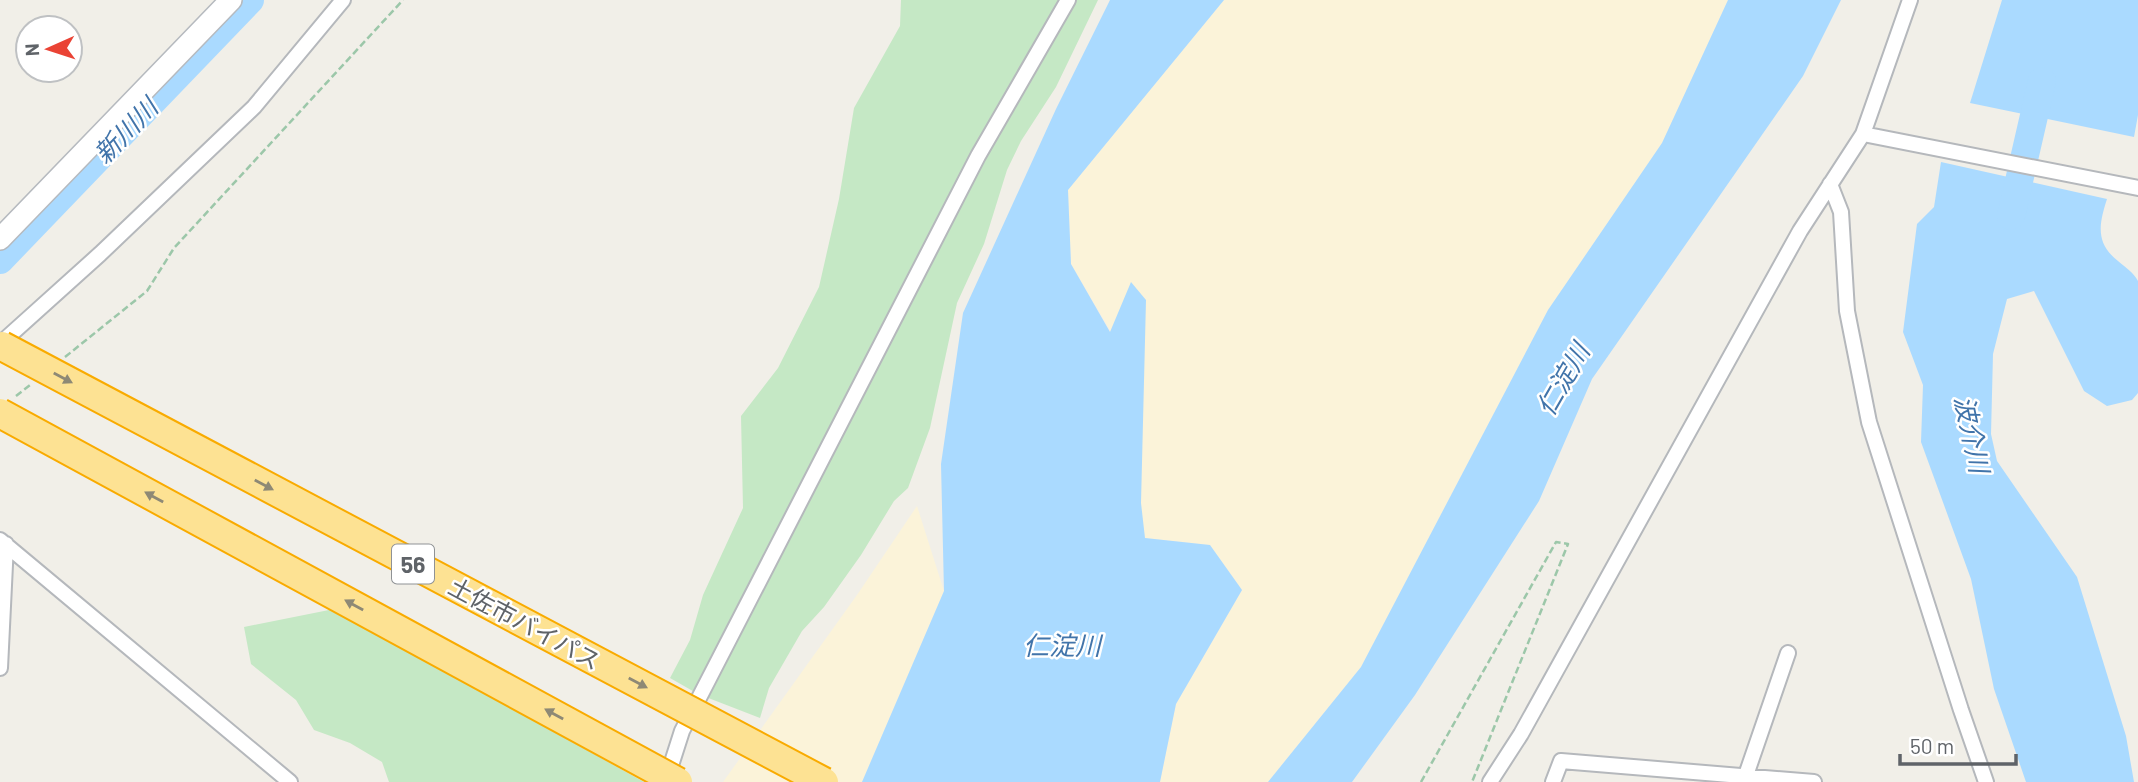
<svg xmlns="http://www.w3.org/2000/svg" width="2138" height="782" viewBox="0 0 2138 782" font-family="Barlow,'Noto Sans JP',sans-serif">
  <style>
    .green { fill: #c5e8c5 }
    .sand { fill: #fbf3d9 }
    .water { fill: #aadaff }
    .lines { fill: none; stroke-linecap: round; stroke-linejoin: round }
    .river { stroke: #aadaff; stroke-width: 28 }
    .street-casing { stroke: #b5b8bc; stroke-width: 18 }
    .secondary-casing { stroke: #b6babf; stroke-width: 24 }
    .path { stroke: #9cc7a9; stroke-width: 2.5; stroke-dasharray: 7 3.5; stroke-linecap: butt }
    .street { stroke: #fff; stroke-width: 14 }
    .secondary { stroke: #fff; stroke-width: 21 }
    .highway-bridge-casing { stroke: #f9ab00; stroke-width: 32; stroke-linecap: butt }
    .highway-bridge { stroke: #fde293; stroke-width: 28 }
    .oneway { fill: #8e8975 }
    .labels { text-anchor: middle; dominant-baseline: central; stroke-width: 5; stroke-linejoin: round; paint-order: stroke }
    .shield { fill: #fff; stroke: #8f9295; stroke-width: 2 }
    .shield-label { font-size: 23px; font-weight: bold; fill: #5f6368 }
    .street-label { font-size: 24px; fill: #5f6368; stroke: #fff }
    .water-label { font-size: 26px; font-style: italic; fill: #4174aa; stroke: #fff }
  </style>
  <rect width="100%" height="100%" fill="#f1efe8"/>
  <!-- green -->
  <path class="green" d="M901 0H1098L1056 87 1021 141 1007 170 984 244 957 303 930 428 908 488 894 501 861 555 824 607 802 631 769 688 760 718 698 694 670 678 690 640 703 595 743 508 741 416 778 368 819 287 839 199 854 108 900 26Z
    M334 609 644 782H389L382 762 350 743 314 730 296 700 251 664 244 627Z"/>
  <!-- sand -->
  <path class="sand" d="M1224 0H1728L1662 143 1548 310 1361 667 1268 782H1160L1176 704 1242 590 1210 545 1145 538 1111 332 1071 264 1068 190Z
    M917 506 944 591 862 782H723L857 595Z"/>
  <!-- water -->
  <path class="water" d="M1110 0H1224L1068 190 1071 264 1110 332 1131 282 1146 300 1141 503 1145 538 1210 545 1242 590 1176 704 1160 782H862L944 591 941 464 963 313 1056 109Z
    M1728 0H1841L1803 76 1592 379 1539 501 1415 695 1352 782H1268L1361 667 1548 310 1662 143Z
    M2002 0H2138V115L2134 137 1970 103Z
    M1941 162 2107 199C2099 224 2095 243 2118 261 2126 268 2133 272 2138 281V393L2132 400 2107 406 2084 391 2034 291 2007 299 1993 354 1991 434 1997 461 2077 577 2126 736 2134 782H2026L1994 689 1971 579 1921 442 1923 385 1903 332 1917 224 1934 207Z"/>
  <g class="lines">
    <!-- river -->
    <path class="river" d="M2011 216 2042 81
      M0 260 250 0"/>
    <!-- street casing -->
    <g class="street-casing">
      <path id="street" d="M1863 134 2138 188
        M1830 184 1841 212 1847 311 1869 422 1961 710 1986 782
        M0 344 100 254 254 107 343 0
        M0 540 290 782
        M0 668 6 544
        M666 781 682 731 978 156 1068 0
        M1744 781 1788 653
        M1490 782 1521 734 1800 231 1863 134 1910 0
        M1553 782 1561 761 1814 782"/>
    </g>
    <!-- secondary casing -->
    <g class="secondary-casing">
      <path id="secondary" d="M0 239 231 0"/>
    </g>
    <!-- path -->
    <path class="path" d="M65 357 147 291 174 248 403 0
      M16 396 30 385
      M1421 782 1556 542 1568 544 1472 782"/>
    <!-- street -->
    <use href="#street" class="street"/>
    <!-- secondary -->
    <use href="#secondary" class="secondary"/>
    <!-- highway-bridge casing -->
    <g class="highway-bridge-casing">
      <path id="highway-bridge" d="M2 346 824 782
        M0 413 678 782"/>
    </g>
    <!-- highway-bridge -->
    <use href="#highway-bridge" class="highway-bridge"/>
  </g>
  <!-- one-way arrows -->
  <defs><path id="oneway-solid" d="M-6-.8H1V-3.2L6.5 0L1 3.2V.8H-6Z" transform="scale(1.75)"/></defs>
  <g class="oneway">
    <use href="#oneway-solid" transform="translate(63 378) rotate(28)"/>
    <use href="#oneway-solid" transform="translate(264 485) rotate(28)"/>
    <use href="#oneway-solid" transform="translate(154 497) rotate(-151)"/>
    <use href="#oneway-solid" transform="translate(354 605) rotate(-151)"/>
    <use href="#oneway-solid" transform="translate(638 683) rotate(28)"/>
    <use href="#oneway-solid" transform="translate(554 714) rotate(-151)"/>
  </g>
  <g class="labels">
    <!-- shield labels -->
    <rect class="shield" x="392" y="544.5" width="42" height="39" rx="5"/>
    <g class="shield-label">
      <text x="413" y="564">56</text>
    </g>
    <!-- street labels -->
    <g class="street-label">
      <text transform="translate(525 623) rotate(28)">土佐市バイパス</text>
    </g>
    <!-- water labels -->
    <g class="water-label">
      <text transform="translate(125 130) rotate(-46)">新川川</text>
      <text transform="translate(1562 379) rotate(-60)">仁淀川</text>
      <text transform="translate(1973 434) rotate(78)">波介川</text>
      <text x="1062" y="644">仁淀川</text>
    </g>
  </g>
  <!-- north arrow -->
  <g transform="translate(49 49) rotate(267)"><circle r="33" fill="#ffffff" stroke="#bfc1c3" stroke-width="2"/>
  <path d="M0-5L12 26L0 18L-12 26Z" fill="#ea4335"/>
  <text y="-10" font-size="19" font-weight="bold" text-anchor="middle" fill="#5f6368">N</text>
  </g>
  <!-- scale -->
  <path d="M1900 754v10h116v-10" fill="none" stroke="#5f6368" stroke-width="3.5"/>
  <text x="1910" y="754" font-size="21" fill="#5f6368" stroke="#ffffff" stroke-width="5" paint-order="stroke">50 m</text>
</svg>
